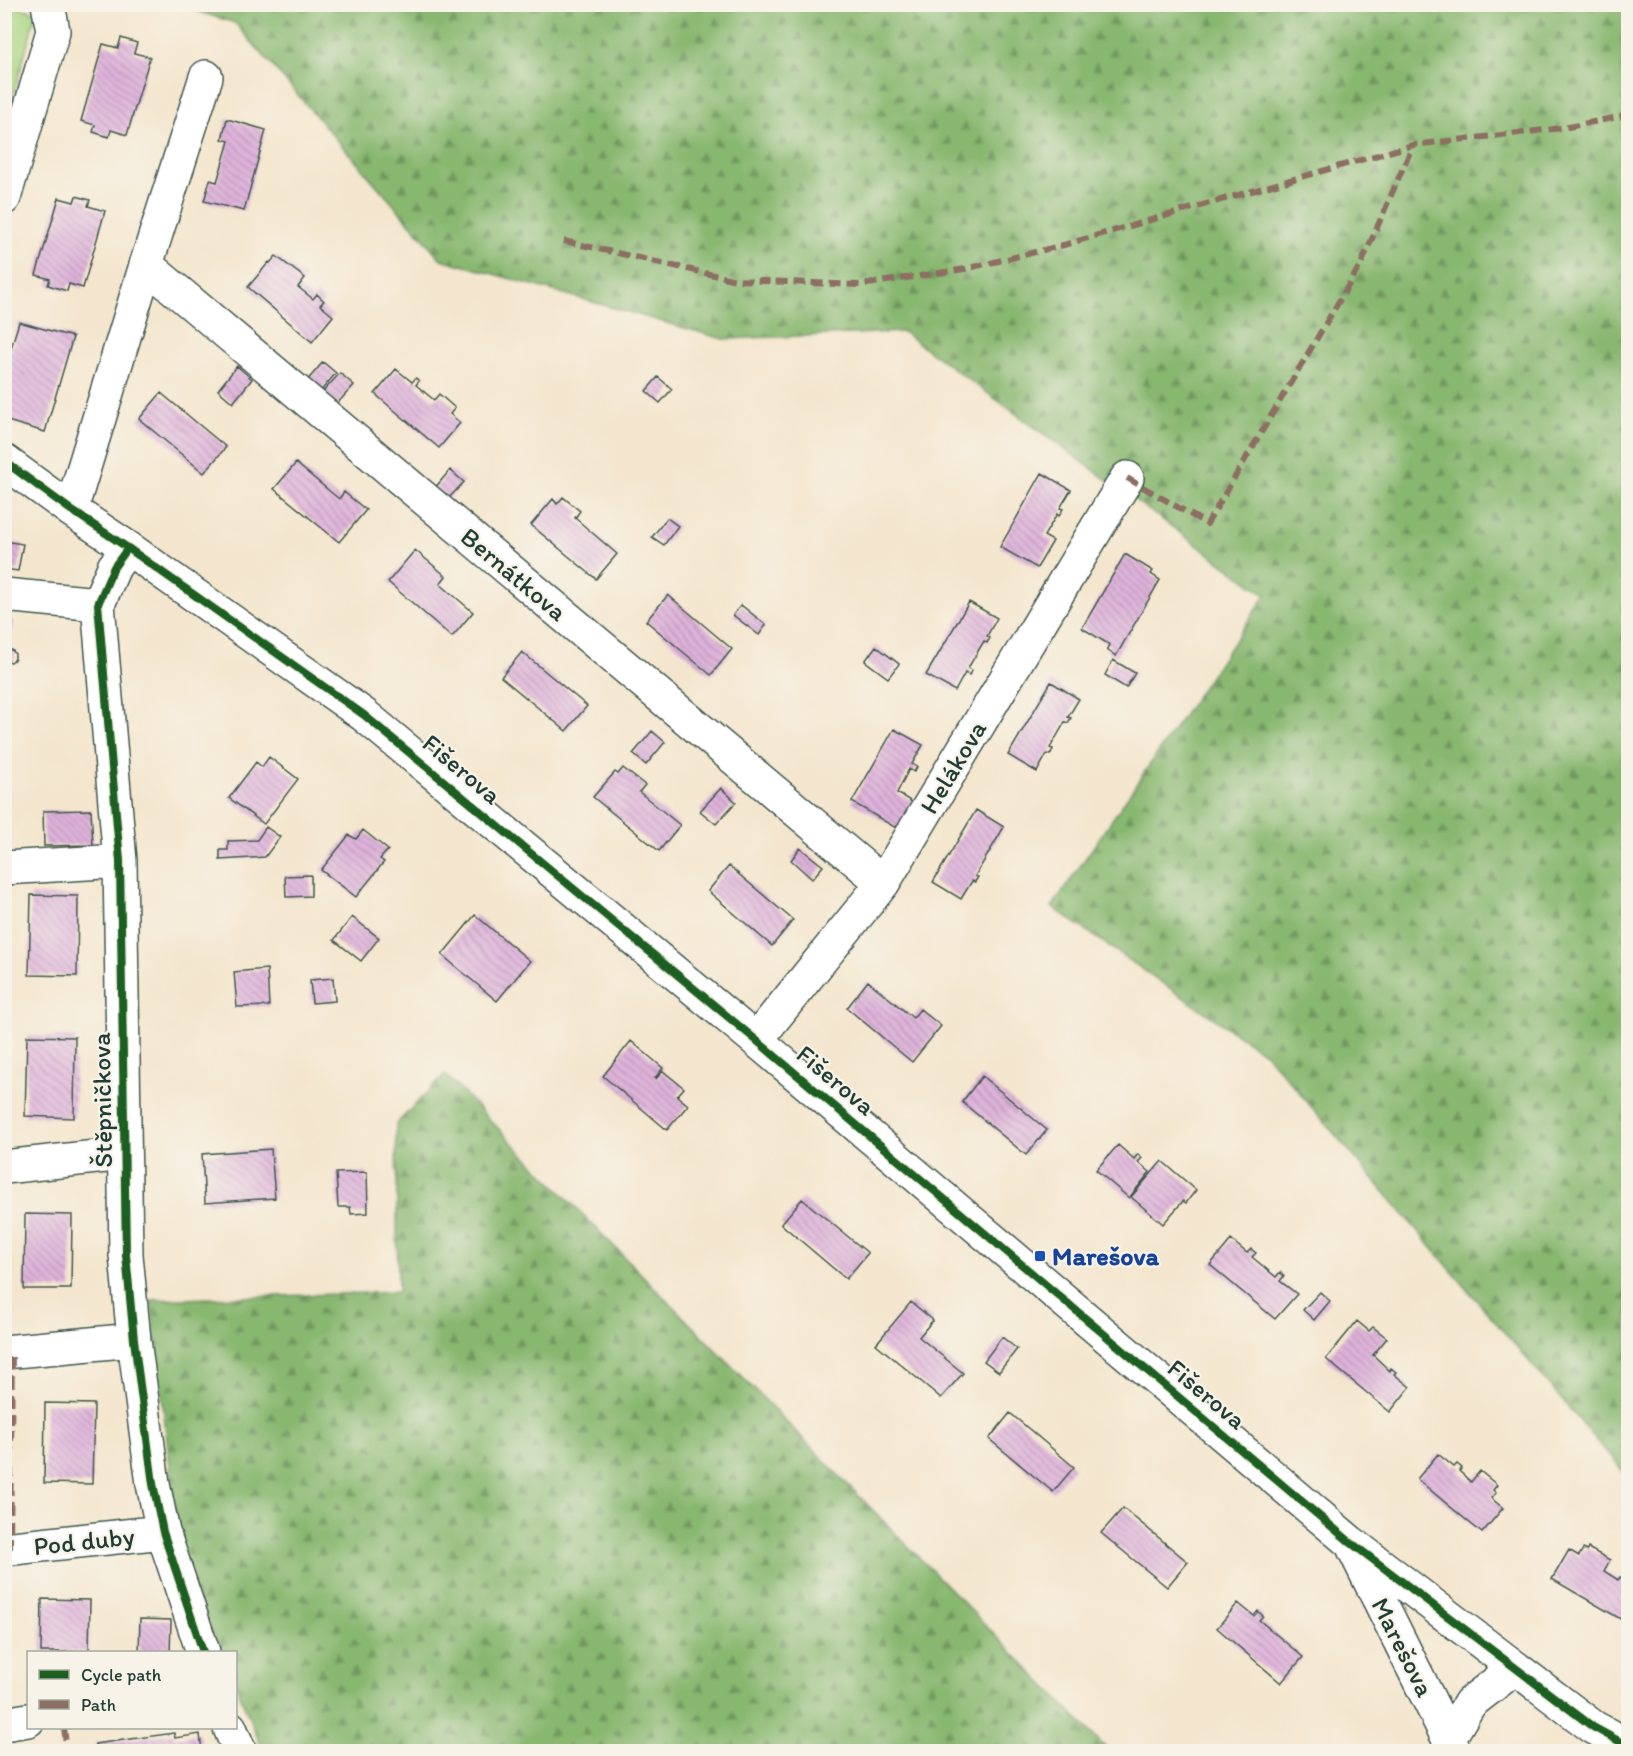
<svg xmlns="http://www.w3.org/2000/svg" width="1633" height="1756" viewBox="0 0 1633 1756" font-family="Itim,sans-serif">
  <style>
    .green { fill: #abd682; stroke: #658a5b; stroke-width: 1.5 }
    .forest { fill: url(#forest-firs); stroke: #547a52; stroke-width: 1.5 }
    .building { fill: url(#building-back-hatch) }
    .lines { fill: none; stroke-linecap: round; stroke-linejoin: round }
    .minor-casing { stroke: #3f564b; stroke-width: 36 }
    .minor { stroke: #fff; stroke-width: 33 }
    .quiet { stroke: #8d6e63; stroke-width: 6; stroke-dasharray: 12 6; stroke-linecap: butt }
    .cycleway-casing { stroke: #f7f3e8; stroke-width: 11 }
    .cycleway { stroke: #1b5e20; stroke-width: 8 }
    .transit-dot { fill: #1a4fb4; stroke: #f7f3e8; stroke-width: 2 }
    .labels { text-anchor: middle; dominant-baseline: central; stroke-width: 4.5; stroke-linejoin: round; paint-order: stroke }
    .street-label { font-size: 26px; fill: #1f3d34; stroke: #f7f3e8 }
    .transit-label { font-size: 26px; font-weight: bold; fill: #164399; stroke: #f7f3e8; text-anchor: start }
  </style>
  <defs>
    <pattern id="forest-firs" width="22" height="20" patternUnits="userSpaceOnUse" patternTransform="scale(1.5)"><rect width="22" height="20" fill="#88b770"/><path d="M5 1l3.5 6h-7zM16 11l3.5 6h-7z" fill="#6f965d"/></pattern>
    <pattern id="building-back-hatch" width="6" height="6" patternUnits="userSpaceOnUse" patternTransform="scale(1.5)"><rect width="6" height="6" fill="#dfb3db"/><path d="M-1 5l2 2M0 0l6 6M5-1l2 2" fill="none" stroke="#b493b2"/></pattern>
  </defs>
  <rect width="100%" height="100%" fill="#f7f3e8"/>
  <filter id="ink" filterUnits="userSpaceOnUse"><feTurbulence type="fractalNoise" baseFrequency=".0167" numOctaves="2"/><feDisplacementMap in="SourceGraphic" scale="12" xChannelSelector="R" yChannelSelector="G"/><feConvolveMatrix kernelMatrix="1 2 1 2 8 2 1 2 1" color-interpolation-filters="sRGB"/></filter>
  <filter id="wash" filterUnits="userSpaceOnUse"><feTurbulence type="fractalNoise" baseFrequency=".008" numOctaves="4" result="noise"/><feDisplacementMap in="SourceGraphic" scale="24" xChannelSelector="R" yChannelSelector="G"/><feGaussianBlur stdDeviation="1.35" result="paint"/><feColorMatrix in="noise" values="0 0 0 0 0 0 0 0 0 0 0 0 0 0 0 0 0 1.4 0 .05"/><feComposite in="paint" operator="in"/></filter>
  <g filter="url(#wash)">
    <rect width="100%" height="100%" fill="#f4e6ce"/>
    <!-- green -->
    <path class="green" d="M5 5H13L36 13 5 125Z"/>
    <!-- forest -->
    <path class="forest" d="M177 5H1628V1477L1267 1055 1052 907 1266 595 903 332 723 339 441 259 235 23Z
      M445 1074 1109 1751H263L236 1686V1652H221L180 1555 151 1300 398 1292 396 1124Z"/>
    <g id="blocks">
      <!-- building -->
      <path class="building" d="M121 38 137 43 134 53 150 57 127 135 111 130 109 137 93 132 95 125 81 121 103 44 118 48Z
        M227 119 266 130 244 211 204 201 210 180 217 182 229 141 222 139Z
        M76 196 90 200 88 206 105 211 83 288 69 284 67 291 48 285 50 279 36 275 59 198 74 202Z
        M276 256 305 278 298 287 313 299 317 294 324 301 320 305 333 316 312 342 248 287 269 262 270 263Z
        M19 322 73 337 45 432 4 420V371Z
        M323 362 336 373 319 393 306 382Z
        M237 366 252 379 233 403 218 390Z
        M396 369 412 382 416 378 419 381 416 385 434 400 439 394 455 408 450 414 460 423 439 448 375 394Z
        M340 373 354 385 334 407 320 395Z
        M658 377 672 389 660 403 646 391Z
        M161 393 226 447 204 473 139 419Z
        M296 463 339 499 344 492 366 510 339 542 274 489Z
        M450 470 464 482 447 500 434 489Z
        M1042 473 1071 490 1060 508 1063 509 1059 516 1057 514 1044 536 1053 541 1037 568 1000 547Z
        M563 497 580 511 575 518 617 554 596 579 531 525 553 499 557 504Z
        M667 518 678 526 664 545 652 537Z
        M4 541 23 544 18 571 4 569Z
        M415 550 446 576 440 584 473 612 452 637 388 582Z
        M1125 554 1153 571 1151 574 1160 580 1116 656 1107 650 1110 645 1082 628Z
        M668 595 732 649 711 675 646 621Z
        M969 602 997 618 987 636 990 638 987 643 984 641 968 668 972 670 969 675 965 673 955 691 926 675Z
        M741 605 766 625 759 635 733 615Z
        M4 621 13 622 9 650H12L15 654V659L11 662 7 661 6 672H4Z
        M876 646 899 664 888 678 865 661Z
        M522 652 587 706 566 731 501 677Z
        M1113 660 1135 673 1126 688 1105 675Z
        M1051 682 1079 699 1068 717 1071 718 1068 723 1065 722 1050 748 1053 749 1050 755 1047 754 1037 772 1008 755Z
        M894 729 923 745 912 764 917 767 914 772 909 769 897 793 917 805 902 830 896 826V828L852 802Z
        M652 731 665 742 646 765 633 754Z
        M269 757 298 779 264 824 229 798 256 762 262 767Z
        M623 768 645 785 639 792 680 825 659 851 593 797 615 772 618 774Z
        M721 788 736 802 716 824 700 811Z
        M91 810 93 845 44 846 43 811Z
        M976 810 1004 827 975 876 978 877 975 882 972 881 961 899 933 882Z
        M266 827 280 837 265 857 220 860V850H228V841L257 840Z
        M363 830 388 850 380 859 384 862 356 897 321 870 349 835 356 839Z
        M800 848 823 866 812 879 791 860Z
        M729 866 793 920 772 946 708 891Z
        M311 875V896L286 897 285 876Z
        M31 895 78 896 77 976 29 975Z
        M475 915 530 961 497 1001 442 955Z
        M352 917 379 938 361 961 334 940Z
        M267 969 269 1006 237 1007 234 972Z
        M333 978 335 1001 312 1003 310 980Z
        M868 981 913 1018 920 1009 941 1026 912 1062 847 1008Z
        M27 1036 75 1037 74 1118 25 1116Z
        M631 1041 663 1068 655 1078 656 1079 663 1071 684 1088 677 1096 688 1105 667 1130 603 1076Z
        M982 1076 1047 1130 1026 1155 962 1102Z
        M1118 1145 1134 1159 1138 1154 1142 1158 1138 1162 1150 1172 1129 1198 1096 1170Z
        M271 1149 275 1198 205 1203 202 1154Z
        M1162 1161 1196 1190 1186 1203 1183 1201 1163 1224 1131 1197Z
        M367 1172 368 1213 351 1214 350 1207H338L336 1173Z
        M802 1199 868 1253 846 1279 781 1224Z
        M25 1214 72 1215 71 1289H24Z
        M1231 1240 1247 1253 1251 1249 1256 1253 1252 1257 1276 1277 1280 1272 1284 1276 1280 1281 1297 1294 1275 1319 1210 1265Z
        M1320 1292 1330 1301 1314 1320 1303 1310Z
        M911 1302 933 1320 919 1337 963 1373 941 1398 876 1344Z
        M1357 1321 1369 1331 1373 1327 1387 1338 1373 1355 1390 1371 1391 1368 1396 1372 1394 1374 1410 1387 1390 1412 1326 1359Z
        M1002 1337 1017 1349 999 1372 984 1361Z
        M45 1403 94 1404 92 1484 44 1483Z
        M1010 1413 1074 1467 1053 1492 989 1439Z
        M1438 1454 1454 1467 1457 1464 1462 1468 1459 1471 1471 1482 1480 1471 1497 1485 1493 1490 1496 1493 1491 1498 1503 1508 1482 1533 1417 1479Z
        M1123 1508 1188 1562 1167 1587 1101 1533Z
        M1588 1548 1610 1560 1604 1571 1618 1580 1620 1577 1625 1580 1624 1583 1628 1585V1614L1624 1621 1552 1579 1569 1550 1579 1556 1583 1549 1587 1551Z
        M42 1599 90 1600 89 1652H41Z
        M1238 1603 1254 1616 1258 1611 1263 1616 1259 1620 1303 1657 1281 1683 1217 1628Z
        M140 1619 171 1620 170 1652H139Z
        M174 1733 175 1738 200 1734 202 1752H96L95 1744Z"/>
    </g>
  </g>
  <g filter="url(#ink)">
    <use href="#blocks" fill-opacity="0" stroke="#3f564b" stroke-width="1.5"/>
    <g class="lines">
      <!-- minor casing -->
      <g class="minor-casing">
        <path id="minor" d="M4 198 53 31 48 4
          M146 265 883 883
          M4 461 71 510 128 548 364 715 756 1040 1350 1542 1593 1727 1628 1746
          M71 510 146 265 206 77
          M128 548 114 567 98 604 120 861 126 1255 134 1340 153 1484 163 1532 203 1652
          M4 595 98 604
          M4 868 120 861
          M756 1040 883 883 1127 478
          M4 1167 124 1154
          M4 1352 134 1340
          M4 1549 163 1532
          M1354 1549 1455 1752
          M4 1724 28 1720
          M230 1728 240 1752
          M1449 1738 1470 1703 1515 1668"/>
      </g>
      <!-- minor -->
      <use href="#minor" class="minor"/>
      <!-- quiet -->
      <path class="quiet" d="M564 241 736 280 861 285 965 269 1060 246 1413 145 1563 128 1628 115
        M1127 478 1207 524 1361 264 1413 145
        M10 1549 12 1352
        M64 1728 67 1752"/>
      <!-- cycleway casing -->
      <g class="cycleway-casing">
        <path id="cycleway" d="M4 461 71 510 128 548 364 715 756 1040 1350 1542 1593 1727 1628 1746
          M128 548 114 567 98 604 120 861 126 1255 134 1340 153 1484 163 1532 203 1652"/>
      </g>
      <!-- cycleway -->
      <use href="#cycleway" class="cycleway"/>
    </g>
  </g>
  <!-- markers -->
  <rect class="transit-dot" x="1034" y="1250" width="12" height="12" rx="3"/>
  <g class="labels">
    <!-- street labels -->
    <g class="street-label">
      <text transform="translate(514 574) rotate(40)">Bernátkova</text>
      <text transform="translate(953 767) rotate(-59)">Helákova</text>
      <text transform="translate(462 769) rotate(40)">Fišerova</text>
      <text transform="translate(836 1080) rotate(40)">Fišerova</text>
      <text transform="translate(102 1100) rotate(-91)">Štěpničkova</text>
      <text transform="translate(1207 1394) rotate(40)">Fišerova</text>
      <text transform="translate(84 1541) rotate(-6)">Pod duby</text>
      <text transform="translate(1403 1647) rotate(63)">Marešova</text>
    </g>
    <!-- transit labels -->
    <g class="transit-label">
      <text x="1052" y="1256">Marešova</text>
    </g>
  </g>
  <!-- margin -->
  <rect width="1633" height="1756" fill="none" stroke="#f7f3e8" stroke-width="24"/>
  <!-- legend -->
  <rect x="27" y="1651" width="210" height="78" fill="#f7f3e8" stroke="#a1aaa0" stroke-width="1.5"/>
  <rect x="39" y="1670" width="30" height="9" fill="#1b5e20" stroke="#a1aaa0" stroke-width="1.5"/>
  <text x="81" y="1681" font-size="18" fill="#1f3d34">Cycle path</text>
  <rect x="39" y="1700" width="30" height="9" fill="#8d6e63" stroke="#a1aaa0" stroke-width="1.5"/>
  <text x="81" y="1711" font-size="18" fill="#1f3d34">Path</text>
</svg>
